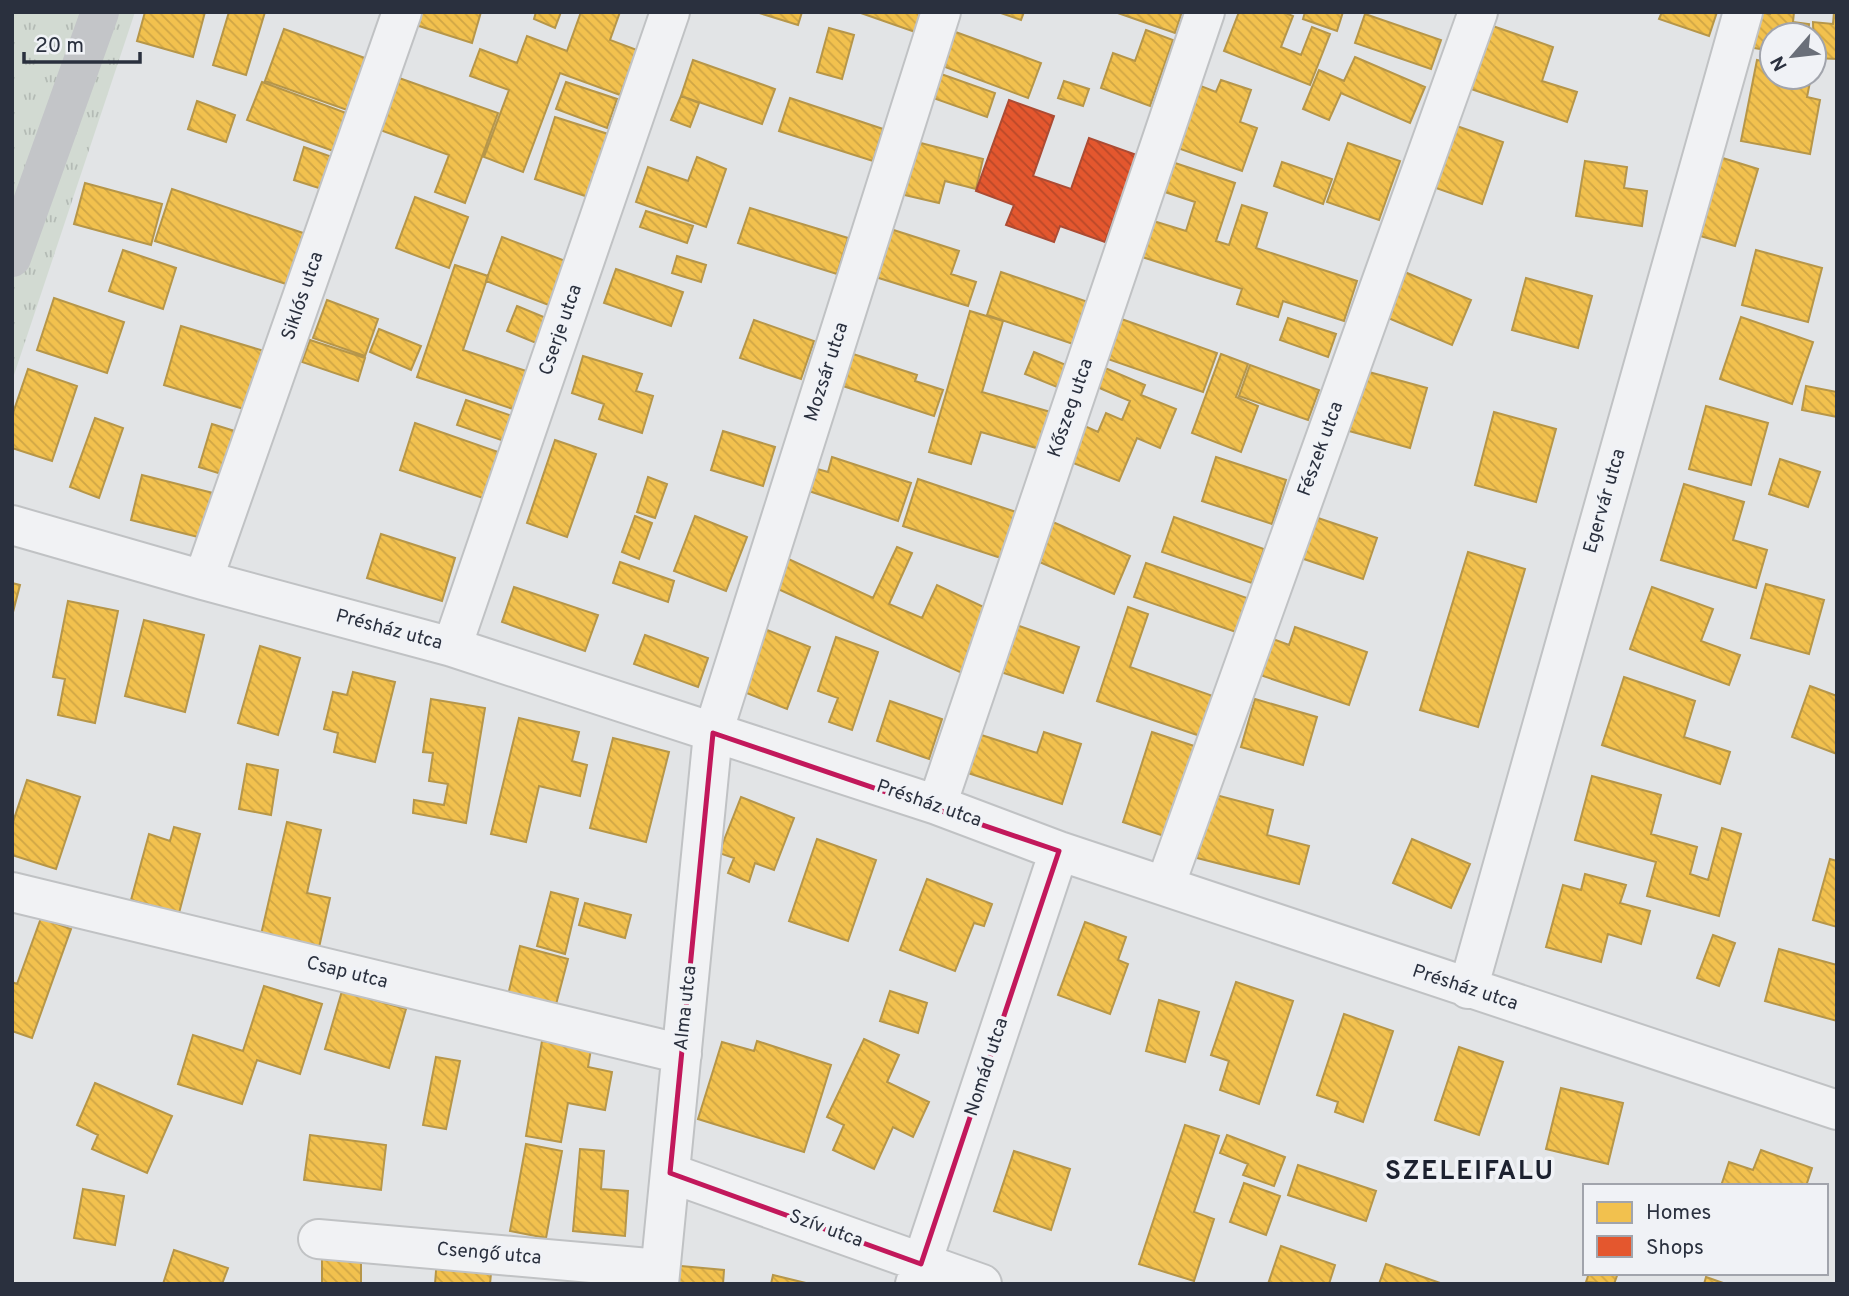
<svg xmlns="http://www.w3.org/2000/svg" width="1849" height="1296" viewBox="0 0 1849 1296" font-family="Overpass,sans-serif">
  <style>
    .grass { fill: url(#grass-tufts) }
    .homes { fill: url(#homes-back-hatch); stroke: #b69649; stroke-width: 2 }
    .shops { fill: url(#shops-back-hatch); stroke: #ac4b33; stroke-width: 2 }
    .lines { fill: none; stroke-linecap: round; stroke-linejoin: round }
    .street-casing { stroke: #c0c2c4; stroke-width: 42 }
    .street { stroke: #f1f2f4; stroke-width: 38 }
    .secondary { stroke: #c3c5c8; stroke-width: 38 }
    .marked { fill: none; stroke: #c2185b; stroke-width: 5; stroke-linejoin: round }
    .labels { text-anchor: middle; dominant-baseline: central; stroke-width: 7; stroke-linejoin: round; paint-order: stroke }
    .street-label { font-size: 19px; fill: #2a303e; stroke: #f0f2f6 }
    .district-label { font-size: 26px; font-weight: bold; letter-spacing: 2px; fill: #1c212f; stroke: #f0f2f6 }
  </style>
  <defs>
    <pattern id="grass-tufts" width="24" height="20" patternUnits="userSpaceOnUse" patternTransform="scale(1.75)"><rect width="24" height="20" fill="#d2dad2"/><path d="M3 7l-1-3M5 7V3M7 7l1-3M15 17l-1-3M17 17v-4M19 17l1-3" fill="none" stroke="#b4bbb5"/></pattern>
    <pattern id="homes-back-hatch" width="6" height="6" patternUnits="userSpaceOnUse" patternTransform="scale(1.75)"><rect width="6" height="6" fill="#f2c14e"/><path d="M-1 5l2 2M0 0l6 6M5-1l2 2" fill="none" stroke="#d0a645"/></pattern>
    <pattern id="shops-back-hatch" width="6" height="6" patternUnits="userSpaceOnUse" patternTransform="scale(1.75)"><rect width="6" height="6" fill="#e4572e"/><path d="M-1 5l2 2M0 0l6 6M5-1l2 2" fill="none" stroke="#b94829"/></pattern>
  </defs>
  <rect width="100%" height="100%" fill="#e2e4e6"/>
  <!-- grass -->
  <path class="grass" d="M12 12H135L12 381Z"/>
  <!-- homes -->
  <path class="homes" d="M145 12H205L193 57 137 41Z
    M229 12H265L246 75 213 65Z
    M420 12H481L472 43 416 25Z
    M536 12H561L555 28 534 19Z
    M581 12H620L610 40 637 50 620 95 560 73 523 172 484 157 509 90 470 76 480 49 517 63 527 36 567 51Z
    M756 12H802L798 25Z
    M858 12H921L915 32Z
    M998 12H1024L1021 20Z
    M1115 12H1182L1175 33Z
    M1239 12H1283L1293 16 1281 47 1301 55 1312 27 1330 34 1310 85 1224 51Z
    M1305 12H1343L1337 31 1303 19Z
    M1662 12H1717L1709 36 1659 19Z
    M1758 12 1770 14 1771 12H1794L1793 22 1809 24 1808 35H1772V51L1748 47Z
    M1834 12H1837V59L1814 58 1813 22 1833 24Z
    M1365 14 1441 40 1431 69 1355 43Z
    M1487 24 1553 47 1542 81 1577 92 1567 122 1465 87Z
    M829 28 854 35 842 79 817 72Z
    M284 29 368 59 350 111 265 81Z
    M950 30 1041 63 1028 98 937 64Z
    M1146 30 1173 40 1150 106 1101 88 1113 53 1135 61Z
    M1355 57 1425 87 1410 123 1341 93 1329 120 1303 109 1319 70 1344 81Z
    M693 60 775 89 762 124 681 96Z
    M1757 60 1772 63V77H1811L1807 97 1820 100 1810 154 1741 141Z
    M941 74 995 93 987 117 933 98Z
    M399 78 498 113 465 203 435 192 449 155 380 130Z
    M1221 80 1251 90 1240 122 1257 128 1242 171 1172 146 1193 83 1216 92Z
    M1064 81 1089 89 1083 106 1058 98Z
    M262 82 349 114 336 152 247 120Z
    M566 82 617 99 607 128 556 109Z
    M681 96 699 103 690 127 671 120Z
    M790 98 883 129 873 161 779 131Z
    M197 101 235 115 226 142 188 129Z
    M555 117 608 134 588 197 535 179Z
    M1451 124 1503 142 1482 204 1430 186Z
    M909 140 983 159 976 189 945 181 939 203 896 193Z
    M1348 143 1400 161 1379 220 1327 202Z
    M304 147 335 158 325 190 294 180Z
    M1713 155 1758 169 1735 246 1690 233Z
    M697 157 726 169 706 227 636 202 648 167 688 181Z
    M1169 161 1235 183 1216 241 1229 245 1242 205 1267 213 1256 248 1357 281 1344 321 1283 301 1278 317 1237 304 1242 289 1136 255 1147 219 1186 231 1195 202 1159 190Z
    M1585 161 1627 167 1624 188 1647 191 1642 226 1576 216Z
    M1282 162 1332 179 1323 204 1274 186Z
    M85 183 162 204 151 245 74 224Z
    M172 189 309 235 292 286 155 241Z
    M415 197 468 217 449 268 396 248Z
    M750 208 848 238 837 274 738 243Z
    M646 211 693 226 687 243 640 227Z
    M881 226 959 251 951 274 976 282 968 306 866 274Z
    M502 237 576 265 559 309 486 281Z
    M123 250 176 268 163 309 109 291Z
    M1756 250 1822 268 1808 322 1742 305Z
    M677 256 706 265 701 282 672 273Z
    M455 265 488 276 463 350 529 372 516 410 417 377Z
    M616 269 683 292 671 326 604 303Z
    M1400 270 1471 300 1452 345 1381 315Z
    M1001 272 1091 303 1076 345 987 315Z
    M1526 278 1592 296 1578 348 1512 330Z
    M54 298 124 322 107 373 37 350Z
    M327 300 378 319 365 356 313 338Z
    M517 306 551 320 541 345 507 331Z
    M970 311 1003 321 982 392 1054 413 1043 450 981 432 971 464 929 452Z
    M1113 316 1217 353 1203 392 1099 356Z
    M1741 317 1813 342 1792 404 1720 379Z
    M1288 318 1336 334 1328 357 1280 340Z
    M754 320 814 341 801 379 740 358Z
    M181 326 264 351 247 410 164 385Z
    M379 329 421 346 411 370 370 352Z
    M310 340 365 358 358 381 302 362Z
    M847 352 917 375 915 381 943 390 934 416 837 384Z
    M1034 352 1071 367 1062 389 1025 374Z
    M1221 354 1248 364 1236 397 1258 406 1241 452 1192 433Z
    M583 356 642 374 636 391 653 396 642 433 599 419 604 404 572 393Z
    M1098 365 1145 385 1141 395 1176 409 1160 448 1137 438 1119 481 1063 459 1078 423 1098 432 1106 413 1122 420 1130 401 1090 384Z
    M1250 365 1319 390 1308 420 1239 396Z
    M28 369 77 386 52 461 12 448V416Z
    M1358 369 1427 388 1410 448 1342 429Z
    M1806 386 1837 392V417L1802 410Z
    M466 400 518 418 510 443 457 425Z
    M1706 406 1768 423 1751 485 1689 469Z
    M1494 412 1556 429 1536 502 1475 485Z
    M95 418 123 428 99 498 70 487Z
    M415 423 504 454 489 500 400 470Z
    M212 424 241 433 228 476 199 467Z
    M723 431 775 447 763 486 711 470Z
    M555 440 596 454 567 537 527 523Z
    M832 457 911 483 898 521 803 489 810 467 828 472Z
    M1216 457 1286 480 1272 524 1202 501Z
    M1780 459 1820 472 1808 507 1769 494Z
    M142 475 217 494 206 539 131 520Z
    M648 477 667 484 655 518 637 512Z
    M918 479 1022 514 1007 560 903 526Z
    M1684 484 1744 502 1733 540 1767 550 1756 588 1661 560Z
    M635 516 652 523 639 559 622 552Z
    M695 516 747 537 726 591 674 571Z
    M1174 517 1264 549 1252 583 1162 552Z
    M1315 517 1377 538 1363 579 1301 558Z
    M1046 519 1130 556 1114 594 1030 558Z
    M381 534 455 558 442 601 367 578Z
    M897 547 912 553 889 604 922 618 937 585 990 610 962 673 767 584 780 555 873 598Z
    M1468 552 1525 569 1478 727 1420 710Z
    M620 562 674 581 668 602 613 583Z
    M1146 563 1247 598 1236 632 1134 597Z
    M12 583 20 585 12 616Z
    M1766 584 1824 600 1809 654 1751 638Z
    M514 587 598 615 585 651 502 622Z
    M1652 587 1713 609 1701 641 1740 655 1729 685 1630 649Z
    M68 601 118 611 95 723 58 715 65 679 53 677Z
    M1128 607 1148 614 1130 667 1213 696 1200 736 1097 701Z
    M144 620 204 635 185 712 125 696Z
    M1008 622 1079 647 1063 693 992 669Z
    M1295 627 1367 652 1349 705 1260 675 1273 639 1289 645Z
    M762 628 810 647 787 709 739 690Z
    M645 635 708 658 698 687 634 664Z
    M836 637 878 652 852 730 829 722 838 698 818 691Z
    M260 646 300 658 278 735 238 723Z
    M353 672 395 682 375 762 334 752 338 733 324 729 333 692 347 695Z
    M1624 677 1695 701 1684 737 1730 752 1720 784 1602 745Z
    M1810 686 1837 696V754L1792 737Z
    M431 699 485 708 466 823 413 813 414 800 444 805 448 784 429 781 433 753 423 752Z
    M1255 699 1317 717 1303 765 1241 747Z
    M890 701 942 719 929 759 877 741Z
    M519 718 579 732 572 761 587 765 580 796 539 786 526 842 491 834Z
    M969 731 1037 753 1044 732 1081 744 1062 804 956 769Z
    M1152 732 1200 748 1170 838 1123 822Z
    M613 738 669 752 646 842 590 828Z
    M247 764 278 770 271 815 239 809Z
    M1592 776 1661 795 1651 834 1697 847 1690 874 1708 880 1722 828 1741 834 1719 916 1647 896 1656 862 1575 840Z
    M27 780 80 797 56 869 12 855V825Z
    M1212 794 1273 810 1267 835 1309 846 1299 884 1197 858Z
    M741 797 794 818 774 870 755 863 749 882 728 873 734 858 719 853Z
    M287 822 321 830 307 893 330 898 318 952 260 939Z
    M174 827 200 834 179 913 131 900 149 834 170 841Z
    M817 839 876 860 848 941 789 921Z
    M1412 839 1470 864 1451 908 1393 883Z
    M1830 859 1837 861V927L1813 920Z
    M1585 874 1626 885 1620 903 1650 911 1641 944 1608 934 1601 962 1546 947 1563 885 1581 890Z
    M927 879 992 904 984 926 974 923 955 971 900 950Z
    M551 892 578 899 565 954 537 946Z
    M585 903 631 915 625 938 579 925Z
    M41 918 71 929 32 1038 12 1031V982L17 984Z
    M1085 922 1126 937 1118 960 1128 964 1110 1014 1058 995Z
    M1713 935 1735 943 1719 986 1697 978Z
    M520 946 568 959 554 1012 507 999Z
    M1779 949 1837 965V1021L1765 1001Z
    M1236 982 1293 1001 1259 1104 1220 1090 1229 1061 1211 1055Z
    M264 986 322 1004 300 1074 257 1060 242 1104 178 1084 193 1035 243 1051Z
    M342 991 406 1009 389 1068 325 1049Z
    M890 991 927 1003 918 1033 880 1021Z
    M1159 1000 1199 1012 1185 1062 1146 1051Z
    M1344 1014 1393 1031 1363 1122 1335 1112 1338 1102 1317 1095Z
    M864 1039 899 1055 887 1082 929 1102 913 1137 893 1127 874 1169 833 1150 844 1125 827 1117Z
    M542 1041 591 1049 588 1067 612 1072 605 1110 568 1103 561 1142 526 1136Z
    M757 1041 831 1065 804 1152 698 1119 722 1042 754 1051Z
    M1459 1047 1503 1062 1479 1135 1435 1120Z
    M436 1057 460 1061 446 1129 423 1125Z
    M95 1083 172 1116 147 1173 92 1149 98 1135 77 1125Z
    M1561 1088 1623 1103 1608 1164 1546 1149Z
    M1185 1125 1219 1136 1194 1212 1214 1219 1194 1281 1139 1264Z
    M310 1135 386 1145 381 1190 304 1180Z
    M1227 1135 1285 1157 1274 1186 1243 1175 1248 1164 1220 1153Z
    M526 1144 562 1151 546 1238 510 1231Z
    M580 1149 604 1151 601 1189 628 1191 625 1236 573 1231Z
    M1761 1150 1812 1168 1806 1186H1721L1729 1162 1753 1170Z
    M1014 1151 1070 1169 1051 1230 994 1211Z
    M1298 1165 1376 1191 1366 1221 1288 1195Z
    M1244 1183 1280 1196 1266 1235 1230 1222Z
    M83 1189 124 1196 115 1245 74 1238Z
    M1281 1246 1335 1265 1329 1284H1268Z
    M174 1250 228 1268 222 1284H163Z
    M322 1250H361V1284H322Z
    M437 1258 492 1263 490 1284H435Z
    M1386 1264 1443 1284H1379Z
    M670 1265 724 1270 723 1284H668Z
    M1589 1273H1618L1614 1284 1586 1282Z
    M773 1275 810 1284H771Z
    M1706 1277 1726 1284H1704Z"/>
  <!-- shops -->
  <path class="shops" d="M1009 100 1054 116 1033 176 1071 189 1089 138 1137 155 1105 242 1060 226 1054 242 1006 225 1014 205 976 191Z"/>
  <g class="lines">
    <!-- street casing -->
    <g class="street-casing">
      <path id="street" d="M12 525 203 580 452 647 937 805 1059 851 1837 1110
        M203 580 402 12
        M452 647 670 12
        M937 805 1205 12
        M1165 886 1478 12
        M12 892 682 1054
        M1468 989 1743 12
        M670 1173 982 1284
        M318 1239 660 1269
        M659 1284 713 733 941 12
        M915 1284 1059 851"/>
    </g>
    <!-- street -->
    <use href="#street" class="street"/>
    <!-- secondary -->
    <path class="secondary" d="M12 258 100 12"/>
  </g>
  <!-- marked area -->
  <path class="marked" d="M713 733 1059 851 921 1264 670 1173Z"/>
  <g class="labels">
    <!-- street labels -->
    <g class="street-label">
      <text transform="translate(303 296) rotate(-71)">Siklós utca</text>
      <text transform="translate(561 330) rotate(-71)">Cserje utca</text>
      <text transform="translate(827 372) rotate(-72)">Mozsár utca</text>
      <text transform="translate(1071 408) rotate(-71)">Kőszeg utca</text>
      <text transform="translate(1321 449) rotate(-70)">Fészek utca</text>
      <text transform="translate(1605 501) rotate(-74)">Egervár utca</text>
      <text transform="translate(389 630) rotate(15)">Présház utca</text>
      <text transform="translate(929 804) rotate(19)">Présház utca</text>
      <text transform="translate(347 973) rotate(14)">Csap utca</text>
      <text transform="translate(1465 988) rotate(18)">Présház utca</text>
      <text transform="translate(686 1008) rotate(-84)">Alma utca</text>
      <text transform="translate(987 1067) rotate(-72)">Nomád utca</text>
      <text transform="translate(826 1229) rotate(20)">Szív utca</text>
      <text transform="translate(489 1254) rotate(5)">Csengő utca</text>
    </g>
    <!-- district labels -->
    <g class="district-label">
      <text x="1470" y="1172">SZELEIFALU</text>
    </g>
  </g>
  <!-- border -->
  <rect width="1849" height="1296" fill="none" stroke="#2a303e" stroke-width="28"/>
  <!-- legend -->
  <rect x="1583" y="1184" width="245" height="91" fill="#f0f2f6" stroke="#a1a4ac" stroke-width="2"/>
  <rect x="1597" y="1202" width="35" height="21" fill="#f2c14e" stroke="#a1a4ac" stroke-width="2"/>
  <text x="1646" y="1219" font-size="21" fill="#2a303e">Homes</text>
  <rect x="1597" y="1236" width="35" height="21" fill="#e4572e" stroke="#a1a4ac" stroke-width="2"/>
  <text x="1646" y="1254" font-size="21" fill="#2a303e">Shops</text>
  <!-- north arrow -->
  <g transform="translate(1793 56) rotate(242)"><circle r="33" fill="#f0f2f6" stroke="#a1a4ac" stroke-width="2"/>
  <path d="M0-5L12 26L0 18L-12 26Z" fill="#6a6f79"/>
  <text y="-10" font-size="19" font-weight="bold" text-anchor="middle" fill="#2a303e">N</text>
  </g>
  <!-- scale -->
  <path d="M24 52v10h116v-10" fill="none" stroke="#2a303e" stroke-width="3.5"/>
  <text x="35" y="52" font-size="21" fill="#2a303e" stroke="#f0f2f6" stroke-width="5" paint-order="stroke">20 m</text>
</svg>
